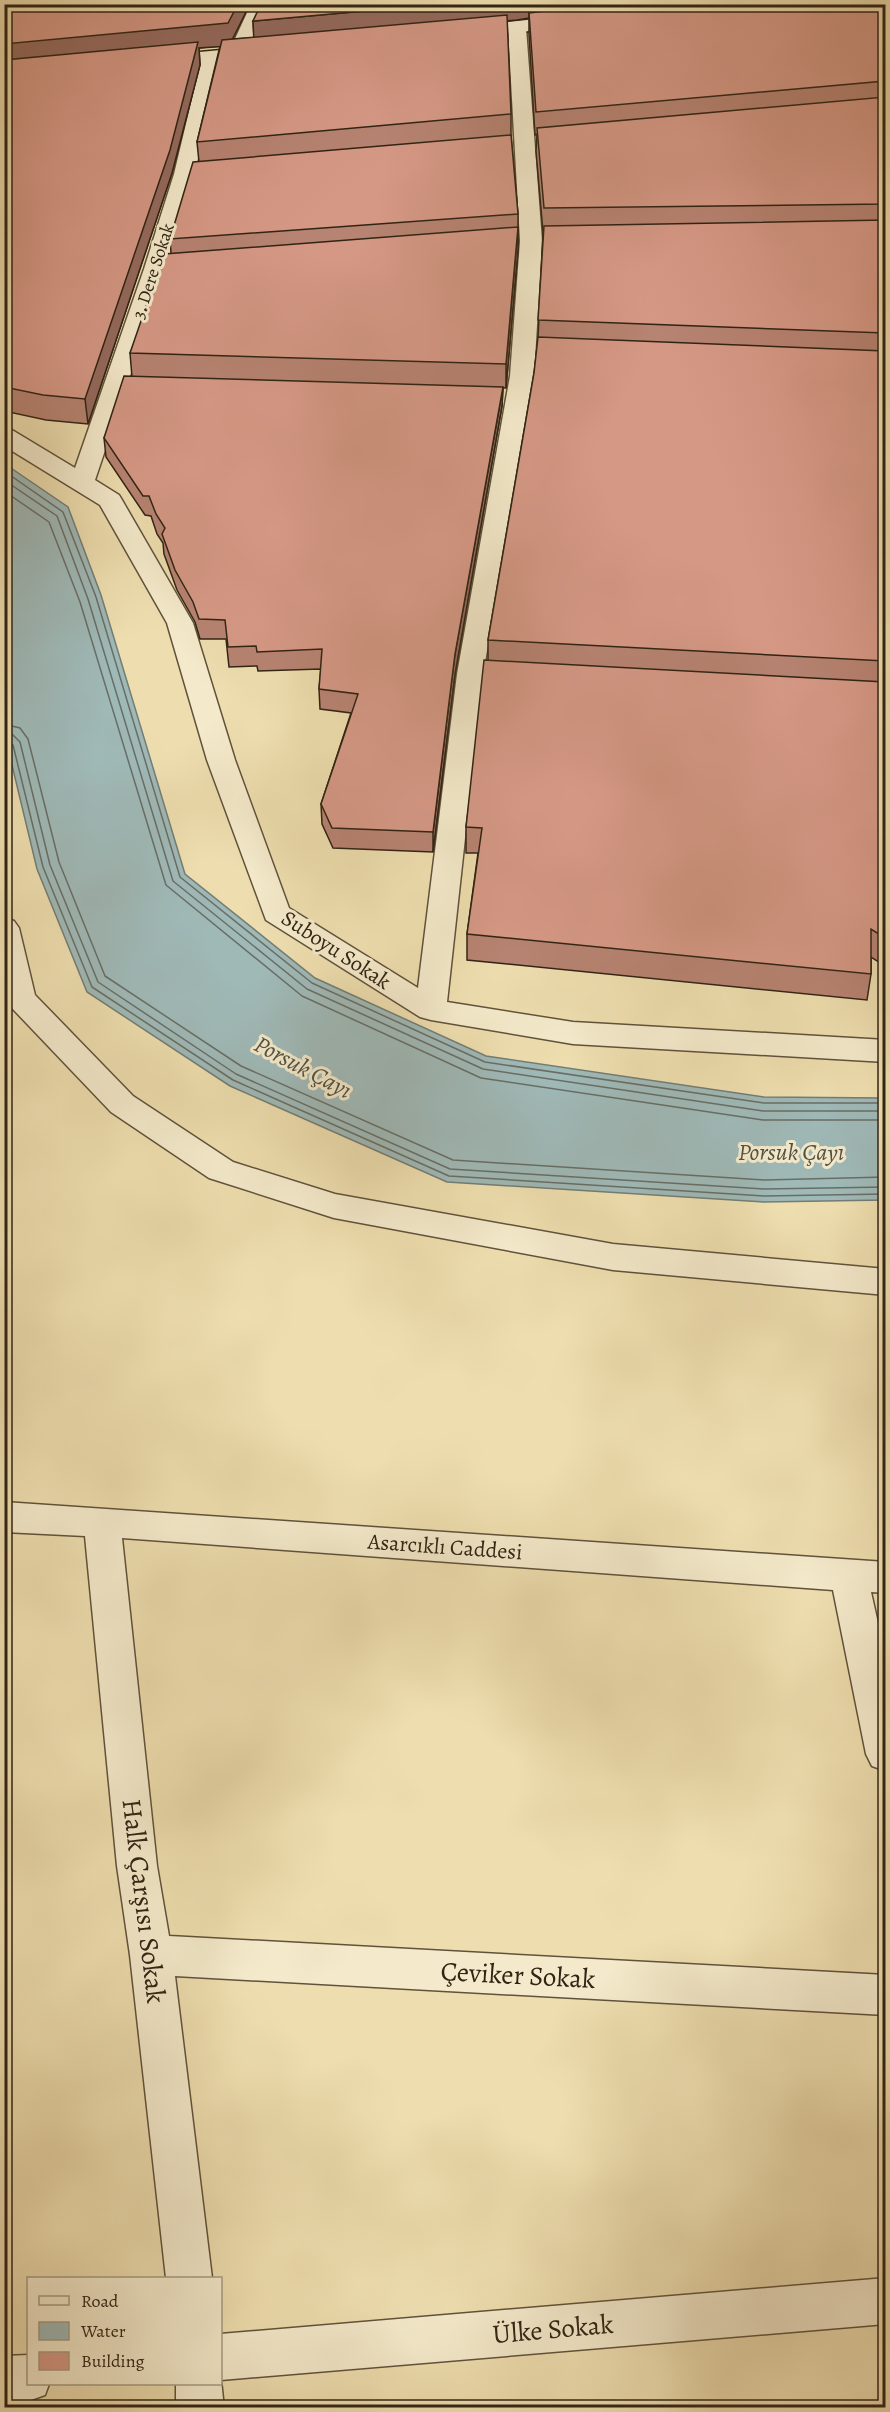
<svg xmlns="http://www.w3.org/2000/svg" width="890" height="2412" viewBox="0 0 890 2412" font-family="Alegreya,serif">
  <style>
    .water { fill: #9fb9b7; stroke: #737d76; stroke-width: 1.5 }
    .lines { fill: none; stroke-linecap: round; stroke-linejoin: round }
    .shore { stroke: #686e66; stroke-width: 1.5 }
    .street-casing { stroke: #60523b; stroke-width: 3 }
    .secondary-casing { stroke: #302414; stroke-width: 3 }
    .street { fill: #f4eacb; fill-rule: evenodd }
    .secondary { fill: #f4eacb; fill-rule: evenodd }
    .wall { fill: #b78372; stroke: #302414; stroke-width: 1.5 }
    .shaded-wall { fill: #956a5d; stroke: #302414; stroke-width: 1.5 }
    .building { fill: #d59885; stroke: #302414; stroke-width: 1.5 }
    .labels { text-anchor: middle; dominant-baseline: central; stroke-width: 6; stroke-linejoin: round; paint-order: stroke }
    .far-street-label { font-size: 18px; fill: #302414; stroke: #f4eacb }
    .street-label { font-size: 22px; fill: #302414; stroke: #f4eacb }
    .water-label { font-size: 24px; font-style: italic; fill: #515145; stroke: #f4eacb }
    .near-street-label { font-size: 27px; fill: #302414; stroke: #f4eacb }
  </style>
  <rect width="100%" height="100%" fill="#eedeaf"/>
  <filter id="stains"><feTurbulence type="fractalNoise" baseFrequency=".00333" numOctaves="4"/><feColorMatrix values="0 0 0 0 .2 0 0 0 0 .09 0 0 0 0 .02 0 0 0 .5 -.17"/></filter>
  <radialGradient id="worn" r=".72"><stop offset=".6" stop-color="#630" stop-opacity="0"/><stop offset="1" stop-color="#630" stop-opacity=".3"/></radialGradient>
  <!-- water -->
  <path class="water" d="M5 464 68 507 101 595 185 874 315 978 486 1056 764 1097 885 1098V1200L764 1202 447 1182 230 1086 87 992 37 869 5 736Z"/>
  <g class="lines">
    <!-- shore -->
    <path class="shore" d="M4 471 63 512 96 597 180 877 312 983 485 1062 764 1103H886
      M4 480 57 516 88 599 173 881 307 989 483 1069 763 1111H886
      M4 491 49 522 80 602 166 885 302 996 481 1078 763 1120H886
      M4 724 20 728 28 739 59 862 105 976 241 1066 453 1160 764 1180 886 1177
      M4 733 13 735 20 742 50 865 98 982 236 1074 450 1169 764 1189 886 1187
      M4 741 13 745 43 867 92 987 233 1080 449 1176 764 1196 886 1194"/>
    <!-- street casing -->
    <g class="street-casing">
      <path id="street" d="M251 4H270L245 58H231L228 54Z
        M517 22 524 24 526 28 542 241 534 376 483 674 447 1002 573 1022 886 1040V1062L573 1044 431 1020 420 1017 266 920 207 760 167 623 100 505 4 446V428L12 430 75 468 144 269 174 174 202 57 205 53H219L222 57 196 167 235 163 242 165 245 169 242 173 193 179 166 269 95 480 119 495 122 500 193 623 235 760 289 908 418 988 457 674 510 376 520 241 508 28 510 24Z
        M4 918 14 921 19 928 35 995 133 1096 233 1162 335 1194 613 1244 886 1269V1295L613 1270 334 1218 209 1178 111 1112 10 1006 4 994Z
        M4 1502 886 1562V1593L871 1592 886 1659V1771L872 1766 866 1754 833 1590 122 1538 157 1866 169 1936 886 1975V2015L175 1976 212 2278H166L130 1955 117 1866 85 1536 4 1532Z
        M886 2278V2324L221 2380 224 2408H176V2384H220V2334Z
        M28 2355V2384H49L45 2395 28 2401 4 2403V2356Z"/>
    </g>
    <!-- secondary casing -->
    <g class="secondary-casing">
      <path id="secondary" d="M573 15 580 17 582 21 580 25 463 39 456 37 453 33 456 29 463 27Z
        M263 46 270 48 273 52 270 56 156 68 149 66 146 62 149 58 156 56Z"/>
    </g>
    <!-- street -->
    <use href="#street" class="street"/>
    <!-- secondary -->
    <use href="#secondary" class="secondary"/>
  </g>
  <!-- wall -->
  <path class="wall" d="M4 4H250L232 39 254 38 253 21 885 4V966L871 957V974L867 1000 467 960V934L478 853H466V827L488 660V640L534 373 538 339 543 232 536 151 537 134 535 135 529 35V18L507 21 511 114V135L518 214V250L506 388H503L502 406 455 674 433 852 333 848 322 824 321 804 351 713 320 709 319 689 321 669 258 671 257 666 229 667 226 639H200L195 622 177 590 164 554 163 543 157 534 151 516 145 515 106 457 104 438 132 377 130 353 171 253 170 239 199 162 197 142 220 46 199 48 200 65 172 173 88 424 46 420 4 411Z"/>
  <!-- shaded-wall -->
  <path class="shaded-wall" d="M238 4H250L229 46 199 48 200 65 172 173 88 424 85 399 4 66V44Z
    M442 4H621L529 13V18L517 20 254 43 253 21Z
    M518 227V250L506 388V364Z
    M503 387 502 406 455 674 433 852V832L455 654Z"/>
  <!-- building -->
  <path class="building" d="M4 4H238L228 23 4 44Z
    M261 4H442L253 21Z
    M601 4H885V81L536 112 529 13Z
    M507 15 511 114 197 142 222 40Z
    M198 42 170 150 85 399 43 395 4 387V60Z
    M885 97V204L544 208 537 128Z
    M511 135 518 214 170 239 193 162Z
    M885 220V333L538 320 544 226Z
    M518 227 506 364 130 353 164 254Z
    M538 337 885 351V661L488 640 534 373Z
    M124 376 503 387 455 654 433 832 332 828 321 804 358 694 319 689 322 649 257 652 256 646 228 647 225 620 199 619 193 602 175 570 162 534 165 528 156 514 149 496H143L104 438Z
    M484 660 885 682V938L871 929V974L467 934 482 828 466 827Z"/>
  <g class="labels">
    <!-- far-street labels -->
    <g class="far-street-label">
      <text transform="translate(153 271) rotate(-72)">3. Dere Sokak</text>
    </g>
    <!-- street labels -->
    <g class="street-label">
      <text transform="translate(336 950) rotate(33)">Suboyu Sokak</text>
      <text transform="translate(445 1547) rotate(4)">Asarcıklı Caddesi</text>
    </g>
    <!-- water labels -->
    <g class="water-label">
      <text transform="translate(303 1067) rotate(28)">Porsuk Çayı</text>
      <text x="791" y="1152">Porsuk Çayı</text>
    </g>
    <!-- near-street labels -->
    <g class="near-street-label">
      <text transform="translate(144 1901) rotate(83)">Halk Çarşısı Sokak</text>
      <text transform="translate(518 1975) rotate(3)">Çeviker Sokak</text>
      <text transform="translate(553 2329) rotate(-5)">Ülke Sokak</text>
    </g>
  </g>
  <!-- margin -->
  <rect width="890" height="2412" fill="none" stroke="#eedeaf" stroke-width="24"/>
  <rect x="6" y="6" width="878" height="2400" fill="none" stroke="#302414" stroke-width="3"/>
  <rect x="12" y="12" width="866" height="2388" fill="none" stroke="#302414" stroke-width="1.5"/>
  <!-- legend -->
  <rect x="27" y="2277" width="195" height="108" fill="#f4eacb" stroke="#a69b82" stroke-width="1.5"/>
  <rect x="39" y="2296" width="30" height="9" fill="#f4eacb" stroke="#a69b82" stroke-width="1.5"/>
  <text x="81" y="2307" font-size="18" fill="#302414">Road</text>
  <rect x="39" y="2322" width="30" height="18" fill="#9fb9b7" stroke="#a69b82" stroke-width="1.5"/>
  <text x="81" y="2337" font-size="18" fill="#302414">Water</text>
  <rect x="39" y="2352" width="30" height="18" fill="#d59885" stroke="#a69b82" stroke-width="1.5"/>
  <text x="81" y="2367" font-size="18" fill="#302414">Building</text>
  <rect width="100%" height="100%" filter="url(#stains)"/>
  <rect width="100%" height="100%" fill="url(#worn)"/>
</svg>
